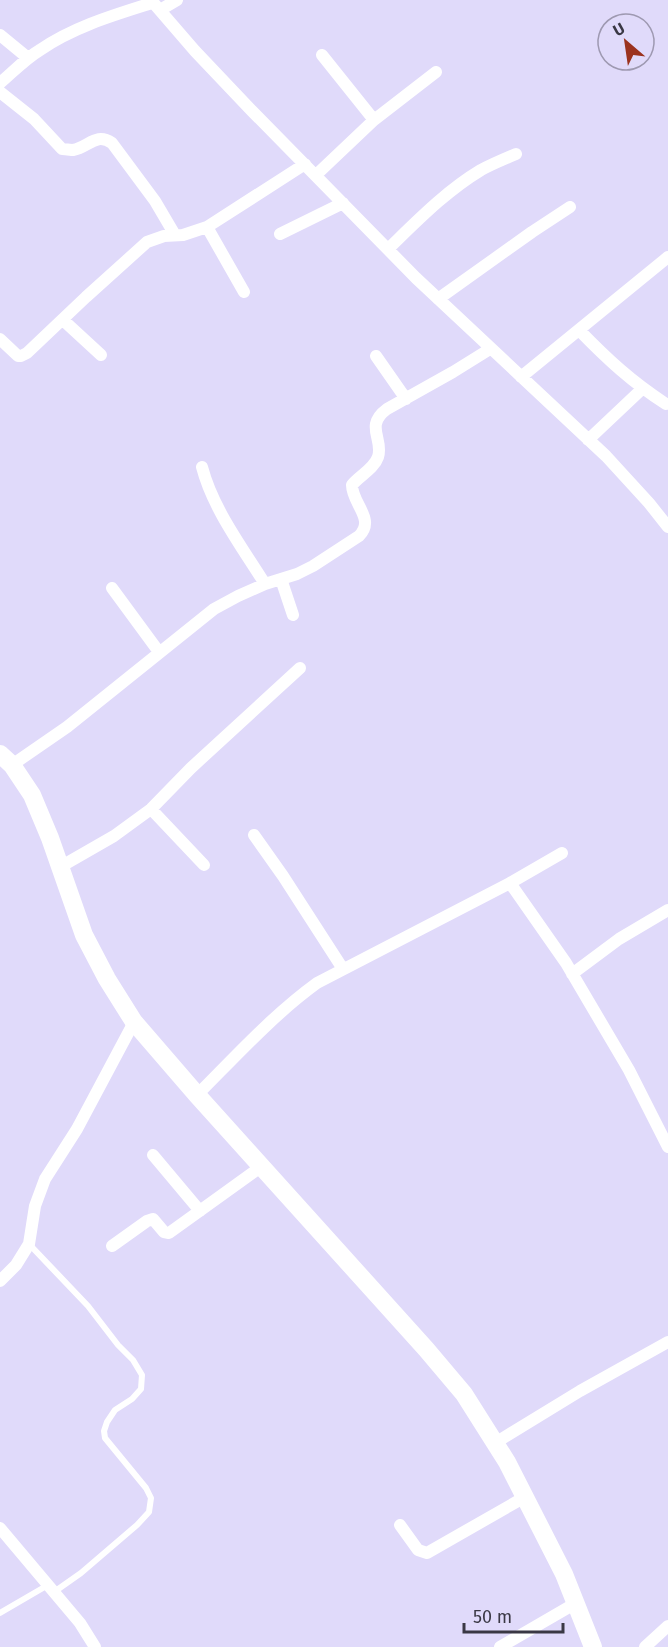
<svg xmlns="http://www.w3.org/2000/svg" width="668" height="1647" viewBox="0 0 668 1647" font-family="'Fira Sans',sans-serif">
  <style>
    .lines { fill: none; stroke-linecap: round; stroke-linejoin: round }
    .service { stroke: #fff; stroke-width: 6 }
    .minor { stroke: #fff; stroke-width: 12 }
    .secondary { stroke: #fff; stroke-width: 18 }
  </style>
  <rect width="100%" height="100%" fill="#e0dafa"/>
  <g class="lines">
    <!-- service -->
    <path class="service" d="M29 1244 88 1306 118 1345 133 1360 142 1375 141 1389 132 1399 115 1410 107 1422 104 1431 105 1438 146 1488 151 1498 149 1512 137 1525 81 1573 54 1592
      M0 1613 48 1585"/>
    <!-- minor -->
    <path class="minor" d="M151 0 195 51 252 111 416 278 606 456 649 503 668 527
      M160 10 177 0
      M0 35 28 58
      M322 55 374 120
      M0 83C13 72 25 59 40 50 73 27 114 15 152 3
      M0 92 34 119 62 149C63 149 72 150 73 150 89 147 96 132 112 143L155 201 175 235
      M316 175 374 120 436 72
      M207 227 244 292
      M280 234 343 203
      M388 249C417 221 446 191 481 170 492 164 504 159 516 154
      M438 299 532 232 570 207
      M63 320 101 355
      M579 330C607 359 632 382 666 404
      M0 339 18 356H21L27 353 86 297 147 242 164 236 183 235 207 227 305 164
      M376 356 406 399
      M521 377 668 257
      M588 440 642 389
      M202 467C213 509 242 547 265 584
      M281 579 293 615
      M112 588 159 652
      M12 765 67 727 214 609 238 596 265 584 297 574 313 566 359 536C376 519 352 504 352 485 359 476 374 469 378 457 384 439 364 426 387 409L453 372 490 349
      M151 809 204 865
      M254 835 283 876 343 969
      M60 867 114 836 151 809 191 768 300 668
      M510 883 566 963 629 1070 668 1147
      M572 974 619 939 668 910
      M197 1095C236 1056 273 1015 317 983L510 883 562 853
      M153 1155 200 1211
      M112 1246 147 1221 153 1219 164 1232 169 1233 262 1166
      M0 1281 16 1265 29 1244 35 1206 45 1179 77 1129 134 1022
      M495 1443 580 1391 668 1342
      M400 1525 418 1550 427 1553 525 1497
      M0 1528 80 1623 95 1647
      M500 1647 576 1603
      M645 1647 668 1626"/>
    <!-- secondary -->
    <path class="secondary" d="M0 754 12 765 32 795 50 838 84 935 107 979 134 1022 197 1095 426 1349 464 1394 507 1462 564 1574 593 1647"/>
  </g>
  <!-- north arrow -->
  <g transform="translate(626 42) rotate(331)"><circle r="28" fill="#e0dafa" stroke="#9e99b1" stroke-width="1.5"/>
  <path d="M0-4.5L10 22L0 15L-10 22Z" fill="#9b321e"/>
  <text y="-9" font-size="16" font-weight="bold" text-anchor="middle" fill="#3a3844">U</text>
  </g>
  <!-- scale -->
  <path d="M464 1623v9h99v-9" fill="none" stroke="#3a3844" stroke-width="3"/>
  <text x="473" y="1623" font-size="18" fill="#3a3844" stroke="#e0dafa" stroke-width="4.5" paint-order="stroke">50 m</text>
</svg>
